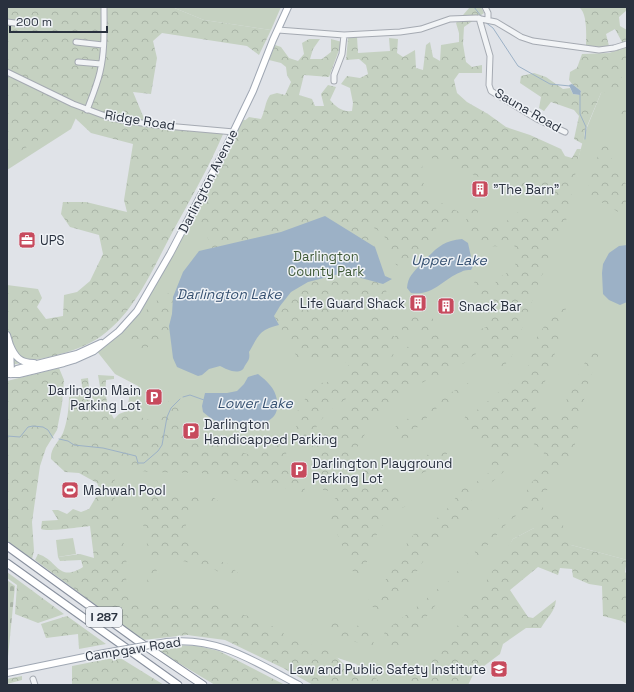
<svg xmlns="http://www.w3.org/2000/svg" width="634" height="692" viewBox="0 0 634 692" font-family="'Space Grotesk',sans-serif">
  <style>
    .green { fill: #c5d1c1 }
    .forest { fill: url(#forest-crowns) }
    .cemetery { fill: url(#cemetery-stones) }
    .water { fill: #9cb1c6 }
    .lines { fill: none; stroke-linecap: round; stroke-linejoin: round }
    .stream { stroke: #9cb1c6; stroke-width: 1 }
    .minor-casing { stroke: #a5aab2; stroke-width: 7 }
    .major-casing { stroke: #9fa7b3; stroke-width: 8 }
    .highway-casing { stroke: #88909e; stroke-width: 9 }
    .minor { stroke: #f2f4f6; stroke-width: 5 }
    .major { stroke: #fff; stroke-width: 6 }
    .highway { stroke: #fff; stroke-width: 7 }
    .major-bridge-casing { stroke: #9fa7b3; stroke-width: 8; stroke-linecap: butt }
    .major-bridge { stroke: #fff; stroke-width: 6 }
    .labels { text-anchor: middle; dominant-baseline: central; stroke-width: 3; stroke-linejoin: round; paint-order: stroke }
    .shield { fill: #eff2f6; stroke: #646b75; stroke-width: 1 }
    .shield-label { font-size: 12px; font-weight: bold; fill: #29313e }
    .street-label { font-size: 13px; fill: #29313e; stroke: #eff2f6 }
    .poi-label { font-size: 13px; fill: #29313e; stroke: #eff2f6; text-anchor: start }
    .park-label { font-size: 13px; fill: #3e5937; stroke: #eff2f6 }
    .water-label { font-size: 14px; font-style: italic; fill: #355070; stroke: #eff2f6 }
  </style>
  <defs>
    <pattern id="forest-crowns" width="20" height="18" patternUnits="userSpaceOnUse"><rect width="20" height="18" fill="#c5d1c1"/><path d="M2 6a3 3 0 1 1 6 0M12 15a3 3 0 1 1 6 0" fill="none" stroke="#a9b4a7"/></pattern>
    <pattern id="cemetery-stones" width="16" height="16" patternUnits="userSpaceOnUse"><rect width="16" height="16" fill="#c5d1c1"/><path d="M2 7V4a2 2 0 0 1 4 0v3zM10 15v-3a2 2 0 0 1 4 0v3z" fill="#a9b4a7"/></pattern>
  </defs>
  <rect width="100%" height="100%" fill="#e0e3e8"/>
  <!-- green -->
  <path class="green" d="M172 7H281L271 30 204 20Z
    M622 66H627V560L571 545 534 528 513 539 475 611 420 685H378L356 664 280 639 135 604 127 599 110 507 119 442 138 386 115 374 96 350 137 311 240 119 253 122 578 159 586 130 601 93 622 80Z
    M7 76 79 111 71 129 7 170Z
    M73 538 76 554 58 557 56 540Z"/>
  <!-- forest -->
  <path class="forest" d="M7 7H172L204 20 271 30 259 55 247 46 162 33 153 41 157 58 151 94 133 92 146 123 224 132C209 167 190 200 172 233 152 270 134 315 97 339 71 355 37 359 7 366V285L38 289 42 298 37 307 46 319 63 316 64 295 77 292 90 281 103 254 99 235 70 227 61 214 63 202H86L127 212 124 200 133 144 91 133 75 118 7 159Z
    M470 7H481L484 13 464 27 463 44 466 62 472 67 482 65V73H459L454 80 457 93 467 102 488 114 506 127 530 135 561 149 565 156 572 158 577 149H581L578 159 568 215 565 223 553 238 546 268 541 277 511 358 501 369 490 353 483 351 474 355 464 363 417 385 402 397 389 404 371 424 336 483 325 493 310 465 309 450 323 431 331 422 350 407 354 399H346L327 412 304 444C300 437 294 425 295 417 297 409 311 391 316 384L333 381 348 372V363L336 359 318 360 297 357 274 316 280 306 291 292 308 282 343 273 389 285 384 297 373 302 348 298 345 303 351 320 361 312 390 319 394 337 402 330 400 316 413 314 423 307 435 321 431 330C420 332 403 334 397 345 395 350 393 356 390 362L382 360 378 366 382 374 389 377 405 348 440 333 445 344 480 341 481 329 489 326 491 318H479L471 309 479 302V294L474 282 483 278 489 294H495L496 278 504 275 515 267 517 252 514 245C506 245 496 247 488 246 481 246 467 237 462 233 468 224 465 216 469 206L478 210 477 222 484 225 506 222 515 212 537 218 541 207 534 201 502 188 440 159 427 158 422 163 424 188 430 197 461 213 458 223 452 227 449 223 444 222C434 227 428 241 424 252H420L415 257 414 263 411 266 407 265 405 267 396 265 393 253 383 234 371 226 362 228 375 247 325 216 281 232 212 248 197 213 241 124 249 117 261 119C265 111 265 102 270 95L277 93 285 95 291 82 287 75 286 67 281 63 269 60 275 45 281 47 289 58 298 61 304 54 302 43 309 39H320L313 49 310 59H322L331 52V39L342 42 329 77 304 75 299 95 312 99 315 106H324L321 94 328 85 336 87 330 100C336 107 342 112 352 111L353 103 350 88 341 84 347 76 360 78 368 74 366 65 359 59 346 60 348 38 357 37 358 53 390 51 389 38 398 39 397 53 403 57 415 50 416 68 423 70 426 45 430 42 433 57 440 61 441 45 459 42V33L456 23Z
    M579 7H627V10L619 17 620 26 627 30V43L622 42 615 29 606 34 609 46 602 49 586 47C586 36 588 14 579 7Z
    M627 47V66L622 67V80L618 89 601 93 585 131 583 144 574 139 579 116 574 110 551 102 544 111 539 108 541 97 520 83 521 76 534 73 546 77 563 89 570 88 573 94 580 95 581 91 572 84 569 80 570 72 577 68 582 54 609 53Z
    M624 101H627V123L617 119Z
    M613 125 618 128 610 141 611 148 612 160 615 170 627 185V217L587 194C592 169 600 147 613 125Z
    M178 287 173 297 172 314 169 326 170 339 143 349 121 339 136 325 150 305Z
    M566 308 551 369 539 394 535 411 539 414 558 417 592 348 599 354 589 381 579 418 574 451 559 470 551 474 542 512 526 508 508 522 477 557 473 547 494 522 521 502 531 483 543 471 544 451 532 443H521L512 459 501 475 472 497 469 510 455 529 430 550 410 583 390 609 378 617 368 598 378 593 407 543 414 534 429 528 434 521 450 506 462 488 478 481 491 471 492 459 488 442 471 433H461L466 413 477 410 512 381 523 375 529 364 527 356 538 335 555 311Z
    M59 368 64 380 62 404 57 430 46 448 40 466 32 522 34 551 32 559 7 541V381Z
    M98 375 114 376V379L106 380C105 396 106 404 114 419L119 414 127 411 131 386 141 389 134 401 135 413 145 419 155 421 163 412 173 393 182 405 180 429 192 435 256 457C266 449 274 444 287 446 284 470 286 471 305 486L304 495 285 488 264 486 201 473 149 472 135 470 122 466 115 478 113 489 122 537 127 556 125 574 129 592 135 602 146 600 153 602 190 605 217 604 228 612 249 616 258 624 265 623 284 631 283 638 290 637 331 652 344 664 357 667 371 674 380 682 389 680 391 685H313L283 668 225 640 187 635 143 640 35 560 38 554C58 560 58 583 83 567L81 560 60 561 58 557 80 554 94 558 90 526C80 527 48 532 41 529L42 521 58 520 52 510H58L67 514 73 509 81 512 89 509 99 492V488L97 483 79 473 65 472 51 459C50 448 59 442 63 433 67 422 69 409 69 397L80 395 83 392 81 379 88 378 89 387 94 390 100 387Z
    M467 383 473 386 468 395 438 407 422 422 408 438 401 441 395 442 391 438 395 427 409 418Z
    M443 447 449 451C439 464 425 475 409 477 413 462 429 453 443 447Z
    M366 465 379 466 376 481 382 484 392 485 400 498 409 504C403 508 395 511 390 516 373 535 368 553 364 577L356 579 331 519 330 504C341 493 348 482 355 469Z
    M147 490 179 494 212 496 218 501 216 506 201 504H190C187 515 183 533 188 544L206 551 209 557 228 564 238 573 236 579 229 578 212 568 166 557 158 562C158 571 153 579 151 589L146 591 150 559 142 519 140 495Z
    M558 513 571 545 627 560 625 572 627 574V624L622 621 603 616 602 586 589 584 573 577 572 569 560 568 558 575 538 567 510 590 528 617 533 618 556 600C555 612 547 617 541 628H526L503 644 500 654 480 669H476L468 685H407L404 678 417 677 442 650 513 539 534 528Z
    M465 563 470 565C448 588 427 616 408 641 403 647 402 654 396 659L384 633 394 624 423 602 436 590 445 585Z
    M7 572 64 614 38 623 15 614 17 585 7 578Z
    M67 616 106 644 79 649 78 634 46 638 41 624Z
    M340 622 350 628 360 625 368 628 381 662 360 643 348 640 335 634 328 624Z
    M174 645 198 646 219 651 285 685H215L157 650Z
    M108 659H122L164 685H72V666Z
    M22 676V680L7 684V679Z"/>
  <!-- cemetery -->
  <path class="cemetery" d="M7 580 15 586 7 667Z"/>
  <!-- water -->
  <path class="water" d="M572 84 581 91 580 95 573 94 569 85Z
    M325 216 375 247 385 276 392 279 383 284 343 273 308 282 291 292 280 306 274 316 279 325C259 330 259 335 249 352 250 358 249 360 246 364 244 366 244 369 242 370 235 374 226 369 220 366L209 369 202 375 198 376 177 367 173 358 169 326 172 314 173 297 183 272 199 251 281 232Z
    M462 239 468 243 473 266 471 270C468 270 464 270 461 272 443 279 434 296 411 293L407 288C408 276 413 273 421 264 435 250 441 241 462 239Z
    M627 245V302L620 305 609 300 603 294 602 273 603 264 609 253 619 246Z
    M258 374C267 381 275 388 277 400 281 425 255 425 238 424 231 423 223 423 216 421 211 419 207 415 203 412L202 406 205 393H227L237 391 244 384 248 377Z
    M68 482 69 487 75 486 76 494 64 495 62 483Z"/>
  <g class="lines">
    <!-- stream -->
    <path class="stream" d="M474 7 481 16
      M485 22 493 28 518 66 550 84 570 86
      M580 94V114L586 127 585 139
      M183 397 190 395 204 400
      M7 436 20 437 28 427 33 426 43 427 48 430 53 438
      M59 439 68 441 74 445 103 448 136 456 138 463H144L158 451 162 445 167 417 171 408 180 399"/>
    <!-- minor casing -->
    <g class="minor-casing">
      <path id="minor" d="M485 7 488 13V19
        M479 18 490 56 489 85 491 91 537 119 565 132
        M7 22 23 24
        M278 30 344 35 400 32 421 29 450 19 476 18 496 22 521 37 533 41 599 50 614 48 627 44
        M76 42 103 45
        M78 62 101 64
        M7 72 73 104 108 117 122 120 155 125 234 132
        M334 81V75L342 54 344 35
        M87 110C92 97 97 85 100 72 105 51 104 28 104 7
        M33 679 35 685"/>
    </g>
    <!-- major casing -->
    <g class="major-casing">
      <path id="major" d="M7 335 10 345 11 374
        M10 345C15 357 20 363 34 363
        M7 374H19L64 363 74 360 94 351 119 331 137 311 170 254 226 147 253 91 273 40 288 7
        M11 374 17 369 77 354 101 343
        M167 642C218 636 255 662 299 685
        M7 673 104 653"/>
    </g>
    <!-- highway casing -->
    <g class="highway-casing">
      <path id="highway" d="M7 546 138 641 203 685
        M7 563 178 685"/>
    </g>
    <!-- minor -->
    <use href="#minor" class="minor"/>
    <!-- major -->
    <use href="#major" class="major"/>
    <!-- highway -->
    <use href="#highway" class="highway"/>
    <!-- major-bridge casing -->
    <g class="major-bridge-casing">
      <path id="major-bridge" d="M104 653 167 642"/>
    </g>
    <!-- major-bridge -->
    <use href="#major-bridge" class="major-bridge"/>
  </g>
  <!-- icons -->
  <defs>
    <g id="building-square" transform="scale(0.9)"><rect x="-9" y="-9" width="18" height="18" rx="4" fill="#c74a5d" stroke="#eff2f6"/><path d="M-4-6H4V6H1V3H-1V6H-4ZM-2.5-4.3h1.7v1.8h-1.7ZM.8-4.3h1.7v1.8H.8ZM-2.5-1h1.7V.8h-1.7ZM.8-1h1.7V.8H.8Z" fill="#fff"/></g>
    <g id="office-square" transform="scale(0.9)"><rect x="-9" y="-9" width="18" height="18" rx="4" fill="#c74a5d" stroke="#eff2f6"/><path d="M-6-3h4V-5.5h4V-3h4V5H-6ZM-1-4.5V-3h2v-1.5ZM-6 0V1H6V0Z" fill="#fff"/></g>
    <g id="parking-square" transform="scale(0.9)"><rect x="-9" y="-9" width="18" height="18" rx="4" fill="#c74a5d" stroke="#eff2f6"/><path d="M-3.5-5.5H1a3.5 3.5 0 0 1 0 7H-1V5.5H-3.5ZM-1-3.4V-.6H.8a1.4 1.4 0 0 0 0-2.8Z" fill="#fff"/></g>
    <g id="stadium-square" transform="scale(0.9)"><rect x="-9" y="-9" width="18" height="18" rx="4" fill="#c74a5d" stroke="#eff2f6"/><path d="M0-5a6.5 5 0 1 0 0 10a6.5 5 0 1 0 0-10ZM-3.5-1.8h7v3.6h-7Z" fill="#fff"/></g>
    <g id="school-square" transform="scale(0.9)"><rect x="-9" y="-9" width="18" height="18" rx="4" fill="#c74a5d" stroke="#eff2f6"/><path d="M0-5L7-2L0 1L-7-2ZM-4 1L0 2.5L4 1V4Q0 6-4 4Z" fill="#fff"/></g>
  </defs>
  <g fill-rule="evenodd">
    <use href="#building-square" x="480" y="189"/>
    <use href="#office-square" x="27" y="240"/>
    <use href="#building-square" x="418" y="303"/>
    <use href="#building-square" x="446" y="306"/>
    <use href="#parking-square" x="154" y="397"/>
    <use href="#parking-square" x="191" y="431"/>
    <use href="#parking-square" x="299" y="470"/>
    <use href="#stadium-square" x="70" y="490"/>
    <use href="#school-square" x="499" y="669"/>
  </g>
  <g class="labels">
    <!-- shield labels -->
    <rect class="shield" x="86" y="607" width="36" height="20" rx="3"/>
    <g class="shield-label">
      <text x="104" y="617">I 287</text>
    </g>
    <!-- street labels -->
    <g class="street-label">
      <text transform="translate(528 110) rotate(30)">Sauna Road</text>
      <text transform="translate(140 120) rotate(9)">Ridge Road</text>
      <text transform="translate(208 181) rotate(-63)">Darlington Avenue</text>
      <text transform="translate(133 649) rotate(-9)">Campgaw Road</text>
    </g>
    <!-- poi labels -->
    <g class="poi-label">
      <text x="493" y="189">"The Barn"</text>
      <text x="40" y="240">UPS</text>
      <text x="405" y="303" text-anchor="end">Life Guard Shack</text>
      <text x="459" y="306">Snack Bar</text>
      <text x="141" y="390" text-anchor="end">Darlingon Main<tspan x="141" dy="15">Parking Lot</tspan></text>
      <text x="204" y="424">Darlington<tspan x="204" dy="15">Handicapped Parking</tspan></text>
      <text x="312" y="463">Darlington Playground<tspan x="312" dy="15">Parking Lot</tspan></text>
      <text x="83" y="490">Mahwah Pool</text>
      <text x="486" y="669" text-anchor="end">Law and Public Safety Institute</text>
    </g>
    <!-- park labels -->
    <g class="park-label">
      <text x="326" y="256">Darlington<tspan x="326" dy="15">County Park</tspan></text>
    </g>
    <!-- water labels -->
    <g class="water-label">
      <text x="449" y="260">Upper Lake</text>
      <text x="229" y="294">Darlington Lake</text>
      <text x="255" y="403">Lower Lake</text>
    </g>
  </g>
  <!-- border -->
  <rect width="634" height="692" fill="none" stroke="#29313e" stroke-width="16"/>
  <!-- scale -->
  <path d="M10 26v6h97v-6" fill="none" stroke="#29313e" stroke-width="2"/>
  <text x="16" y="26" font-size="12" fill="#29313e" stroke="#eff2f6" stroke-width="3" paint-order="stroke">200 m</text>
</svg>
